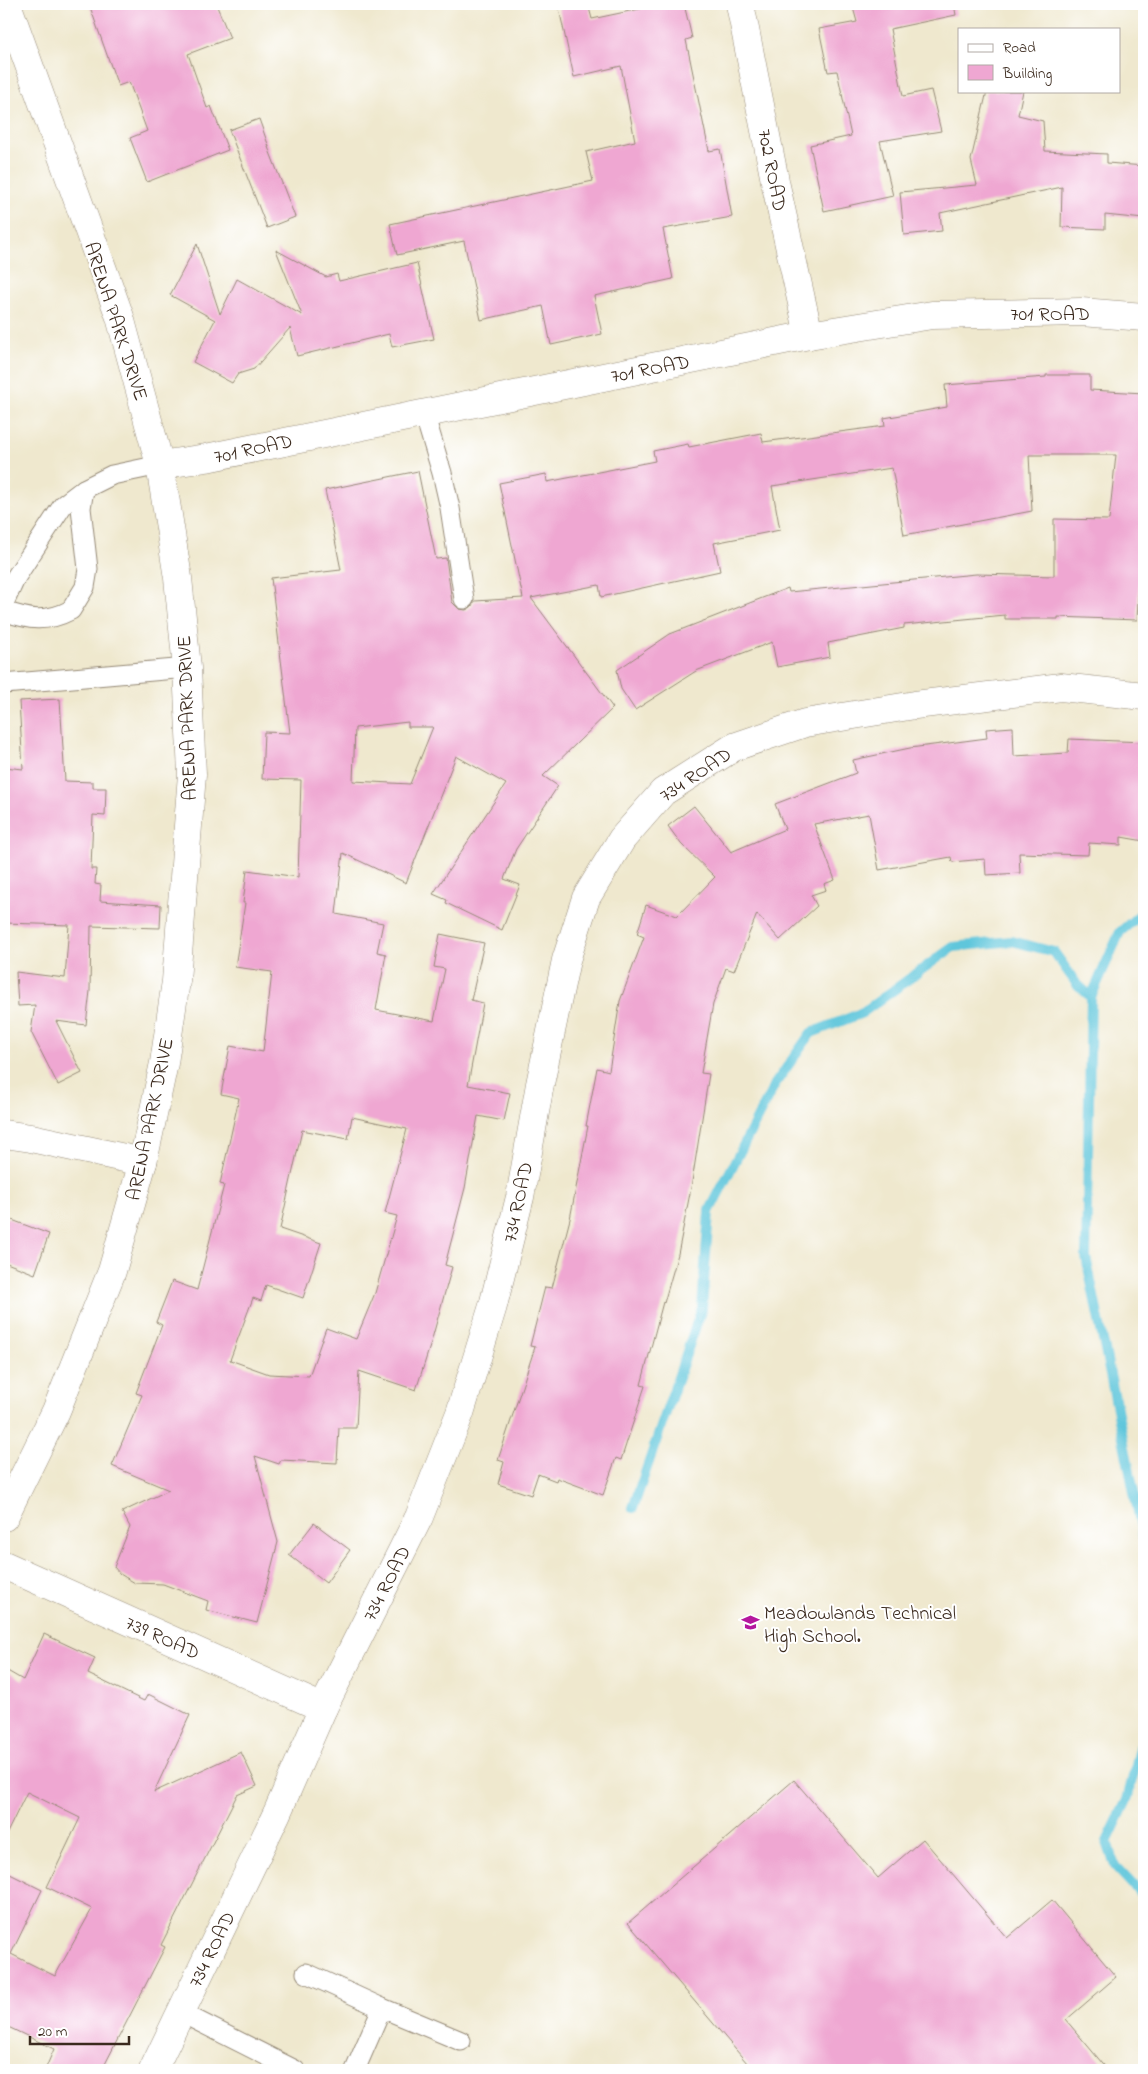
<svg xmlns="http://www.w3.org/2000/svg" width="1148" height="2074" viewBox="0 0 1148 2074" font-family="'Indie Flower',sans-serif">
	<rect width="100%" height="100%" fill="#fff"/>
	<filter id="ink" filterUnits="userSpaceOnUse"><feTurbulence type="fractalNoise" baseFrequency=".02" numOctaves="2"/><feDisplacementMap in="SourceGraphic" scale="10" xChannelSelector="R" yChannelSelector="G"/><feConvolveMatrix kernelMatrix="1 2 1 2 8 2 1 2 1" color-interpolation-filters="sRGB"/></filter>
	<filter id="wash" filterUnits="userSpaceOnUse"><feTurbulence type="fractalNoise" baseFrequency=".0096" numOctaves="4" result="noise"/><feDisplacementMap in="SourceGraphic" scale="20" xChannelSelector="R" yChannelSelector="G"/><feGaussianBlur stdDeviation="1.12" result="paint"/><feColorMatrix in="noise" values="0 0 0 0 0 0 0 0 0 0 0 0 0 0 0 0 0 1.4 0 .05"/><feComposite in="paint" operator="in"/></filter>
	<g filter="url(#wash)">
		<rect width="100%" height="100%" fill="#efe8ce"/>
		<g fill="none" stroke-linecap="round" stroke-linejoin="round">
			<g stroke="#5ec6db" stroke-width="10">
				<path d="M 1144,911 L 1120,932 L 1091,997 L 1086,1257 L 1144,1541"/>
				<path d="M 633,1508 L 702,1308 L 709,1212 L 775,1084 L 811,1033 L 862,1013 L 953,947 L 1012,941 L 1054,952 L 1076,983 L 1091,997"/>
				<path d="M 1144,1733 L 1127,1800 L 1107,1842 L 1115,1866 L 1144,1897"/>
			</g>
		</g>
		<g id="blocks">
			<g fill="#efa7d2" fill-rule="evenodd">
				<path d="M 89,4 L 216,4 L 230,38 L 188,54 L 207,108 L 211,106 L 228,150 L 147,182 L 130,138 L 147,131 L 129,82 L 118,86 Z"/>
				<path d="M 558,4 L 588,4 L 592,19 L 663,4 L 684,4 L 692,38 L 686,40 L 709,151 L 720,149 L 732,217 L 663,229 L 673,279 L 594,296 L 602,334 L 551,345 L 543,306 L 481,320 L 464,241 L 397,255 L 390,224 L 593,181 L 586,152 L 635,141 L 621,66 L 574,77 Z"/>
				<path d="M 852,4 L 954,4 L 956,15 L 890,29 L 903,96 L 931,90 L 941,131 L 880,141 L 893,196 L 824,211 L 810,145 L 851,136 L 837,71 L 828,72 L 819,29 L 857,22 Z"/>
				<path d="M 987,91 L 1023,91 L 1018,115 L 1043,121 L 1045,151 L 1107,154 L 1107,163 L 1144,166 L 1144,219 L 1105,215 L 1105,229 L 1061,227 L 1062,187 L 940,213 L 942,231 L 904,235 L 900,192 L 977,185 L 971,160 Z"/>
				<path d="M 259,119 L 269,147 L 268,147 L 295,217 L 267,228 L 229,130 Z"/>
				<path d="M 197,244 L 220,314 L 237,279 L 302,315 L 276,250 L 326,277 L 337,274 L 339,281 L 417,263 L 434,339 L 392,347 L 389,334 L 297,356 L 290,328 L 254,369 L 238,374 L 232,383 L 193,362 L 215,320 L 170,295 Z"/>
				<path d="M 1046,375 L 1090,375 L 1090,390 L 1144,393 L 1144,560 L 1140,560 L 1137,620 L 1058,617 L 1058,619 L 1005,619 L 1005,615 L 904,625 L 904,628 L 828,643 L 830,657 L 777,667 L 772,642 L 696,671 L 635,710 L 621,689 L 617,670 L 670,634 L 788,588 L 789,592 L 976,574 L 1054,576 L 1054,519 L 1109,520 L 1116,455 L 1029,455 L 1032,511 L 904,535 L 892,468 L 772,486 L 780,530 L 714,543 L 720,571 L 601,597 L 599,585 L 531,598 L 613,708 L 543,776 L 558,786 L 516,849 L 504,879 L 520,885 L 502,930 L 446,903 L 447,900 L 433,894 L 506,784 L 456,756 L 406,883 L 343,853 L 336,914 L 383,923 L 377,952 L 386,954 L 376,1010 L 434,1021 L 445,969 L 434,967 L 440,934 L 484,943 L 471,1000 L 483,1003 L 468,1085 L 510,1093 L 504,1121 L 478,1116 L 465,1188 L 445,1265 L 452,1267 L 430,1346 L 416,1390 L 359,1371 L 356,1428 L 339,1428 L 337,1463 L 281,1460 L 279,1464 L 255,1456 L 278,1542 L 257,1623 L 206,1610 L 208,1601 L 163,1584 L 135,1583 L 120,1574 L 114,1567 L 130,1527 L 122,1512 L 169,1490 L 112,1466 L 142,1395 L 136,1393 L 162,1325 L 156,1322 L 172,1281 L 197,1290 L 224,1185 L 220,1184 L 239,1098 L 221,1094 L 230,1046 L 263,1052 L 272,972 L 235,967 L 245,903 L 243,903 L 247,870 L 298,877 L 301,780 L 262,779 L 264,732 L 290,733 L 271,578 L 341,570 L 325,490 L 418,471 L 436,559 L 446,558 L 452,602 L 459,609 L 466,610 L 471,607 L 475,601 L 523,598 L 499,483 L 546,474 L 547,482 L 655,461 L 653,451 L 688,444 L 689,447 L 761,433 L 763,442 L 885,426 L 884,418 L 947,407 L 945,385 L 1046,377 ZM 408,722 L 408,727 L 433,727 L 410,784 L 353,781 L 355,728 ZM 352,1117 L 407,1129 L 385,1213 L 397,1216 L 375,1293 L 356,1339 L 326,1328 L 309,1376 L 269,1374 L 230,1360 L 253,1298 L 261,1301 L 266,1285 L 303,1298 L 321,1243 L 280,1229 L 302,1130 L 348,1139 Z"/>
				<path d="M 60,699 L 65,781 L 93,782 L 93,788 L 106,788 L 105,816 L 93,815 L 91,869 L 96,869 L 95,884 L 101,885 L 100,901 L 161,905 L 160,928 L 91,926 L 90,991 L 86,1025 L 56,1021 L 82,1073 L 58,1085 L 31,1032 L 35,1005 L 18,1006 L 16,972 L 65,978 L 69,925 L 4,923 L 4,767 L 23,769 L 19,701 Z"/>
				<path d="M 1013,727 L 1014,756 L 1068,753 L 1069,739 L 1144,742 L 1144,841 L 1121,837 L 1121,845 L 1089,843 L 1088,855 L 1019,853 L 1020,873 L 986,875 L 985,859 L 952,862 L 951,857 L 879,870 L 869,814 L 814,824 L 835,880 L 824,884 L 826,890 L 811,895 L 817,906 L 780,940 L 757,914 L 734,971 L 726,968 L 713,1004 L 701,1073 L 709,1074 L 691,1188 L 678,1254 L 664,1303 L 663,1302 L 641,1385 L 645,1386 L 621,1460 L 616,1458 L 603,1495 L 557,1478 L 556,1481 L 538,1474 L 531,1495 L 498,1484 L 504,1462 L 498,1460 L 535,1347 L 530,1346 L 545,1287 L 552,1288 L 570,1219 L 588,1126 L 586,1126 L 597,1068 L 609,1071 L 620,1001 L 644,937 L 637,934 L 646,905 L 677,916 L 715,877 L 681,844 L 668,826 L 694,806 L 731,852 L 785,829 L 775,804 L 856,773 L 853,760 L 910,748 L 987,738 L 986,729 Z"/>
				<path d="M 4,1217 L 49,1234 L 35,1274 L 4,1262 Z"/>
				<path d="M 314,1523 L 350,1550 L 326,1583 L 289,1555 Z"/>
				<path d="M 44,1634 L 95,1658 L 88,1674 L 144,1701 L 148,1694 L 190,1715 L 154,1792 L 241,1752 L 257,1786 L 237,1795 L 161,1945 L 165,1947 L 102,2070 L 45,2070 L 54,2049 L 4,2025 L 4,1871 L 42,1890 L 11,1954 L 55,1976 L 92,1909 L 47,1887 L 80,1818 L 27,1792 L 4,1839 L 4,1669 L 23,1680 Z"/>
				<path d="M 794,1780 L 878,1878 L 923,1839 L 1007,1938 L 1052,1900 L 1116,1977 L 1066,2020 L 1108,2070 L 753,2070 L 628,1923 Z"/>
			</g>
		</g>
	</g>
	<g filter="url(#ink)">
		<use href="#blocks" fill-opacity="0" stroke="#958976" stroke-width="1"/>
		<g fill="none" stroke-linecap="round" stroke-linejoin="round">
			<defs>
				<g id="service">
					<path d="M 424,413 L 442,473 L 450,508 L 464,599"/>
					<path d="M 4,603 L 16,577 L 63,505 L 84,489 L 112,475 L 160,465"/>
					<path d="M 4,611 C 29,620 46,623 71,610 L 85,587 L 88,569 L 81,508 L 84,489"/>
					<path d="M 4,684 L 187,668"/>
					<path d="M 306,1973 L 382,2008 L 355,2070"/>
					<path d="M 382,2008 L 461,2041"/>
					<path d="M 180,2012 L 295,2070"/>
				</g>
				<g id="minor">
					<path d="M 740,4 L 776,186 L 809,335"/>
					<path d="M 160,465 L 206,458 L 809,335 L 932,315 L 1081,312 L 1144,317"/>
					<path d="M 4,1134 L 31,1138 L 143,1162"/>
					<path d="M 4,1565 L 323,1708"/>
					<path d="M 153,2070 L 277,1813 L 323,1708 L 419,1517 L 460,1413 L 493,1306 L 520,1197 L 540,1084 L 566,960 L 586,898 L 622,839 L 663,792 L 734,747 L 805,723 L 915,705 L 1061,687 L 1144,696"/>
				</g>
				<path id="tertiary" d="M 4,1517 L 56,1411 L 112,1271 L 143,1162 L 164,1063 L 176,981 L 192,774 L 187,668 L 178,578 L 160,465 L 120,317 L 7,4"/>
			</defs>
			<use href="#service" stroke="#958976" stroke-width="21"/>
			<use href="#minor" stroke="#958976" stroke-width="29"/>
			<use href="#tertiary" stroke="#958976" stroke-width="29"/>
			<use href="#service" stroke="#fff" stroke-width="19"/>
			<use href="#minor" stroke="#fff" stroke-width="28"/>
			<use href="#tertiary" stroke="#fff" stroke-width="28"/>
		</g>
	</g>
	<defs>
		<symbol id="school-bare" viewBox="-9 -9 18 18"><path d="M0-5L7-2L0 1L-7-2ZM-4 1L0 2.5L4 1V4Q0 6-4 4Z" fill="#b5179e" stroke="#fff" stroke-width="2.5" paint-order="stroke"/></symbol>
	</defs>
	<g fill-rule="evenodd">
		<use href="#school-bare" x="738" y="1610" width="25" height="25"/>
	</g>
	<g text-anchor="middle" stroke-width="4" stroke-linejoin="round" paint-order="stroke">
		<g font-size="20" fill="#3b2a1e" stroke="#fff">
			<text transform="translate(773 170) rotate(79)" y="7">702 ROAD</text>
			<text x="1050" y="320">701 ROAD</text>
			<text transform="translate(117 321) rotate(72)" y="7">ARENA PARK DRIVE</text>
			<text transform="translate(650 368) rotate(-11)" y="7">701 ROAD</text>
			<text transform="translate(253 448) rotate(-12)" y="7">701 ROAD</text>
			<text transform="translate(186 718) rotate(-92)" y="7">ARENA PARK DRIVE</text>
			<text transform="translate(695 774) rotate(-34)" y="7">734 ROAD</text>
			<text transform="translate(149 1119) rotate(-78)" y="7">ARENA PARK DRIVE</text>
			<text transform="translate(517 1202) rotate(-78)" y="7">734 ROAD</text>
			<text transform="translate(386 1583) rotate(-63)" y="7">734 ROAD</text>
			<text transform="translate(163 1637) rotate(24)" y="7">739 ROAD</text>
			<text transform="translate(211 1949) rotate(-64)" y="7">734 ROAD</text>
		</g>
		<g font-size="20" fill="#3b2a1e" stroke="#fff" text-anchor="start">
			<text x="764" y="1619">Meadowlands Technical<tspan x="764" dy="23">High School.</tspan></text>
		</g>
	</g>
	<rect width="1148" height="2074" fill="none" stroke="#fff" stroke-width="20"/>
	<rect x="958" y="28" width="162" height="65" fill="#ffffff" stroke="#b1aaa5"/>
	<rect x="968" y="44" width="25" height="8" fill="#ffffff" stroke="#b1aaa5"/>
	<text x="1003" y="52" font-size="15" fill="#3b2a1e">Road</text>
	<rect x="968" y="65" width="25" height="15" fill="#efa7d2" stroke="#b1aaa5"/>
	<text x="1003" y="78" font-size="15" fill="#3b2a1e">Building</text>
	<path d="M30 2036v8h99v-8" fill="none" stroke="#3b2a1e" stroke-width="2.5"/>
	<text x="38" y="2036" font-size="15" fill="#3b2a1e" stroke="#ffffff" stroke-width="4" paint-order="stroke">20 m</text>
</svg>
